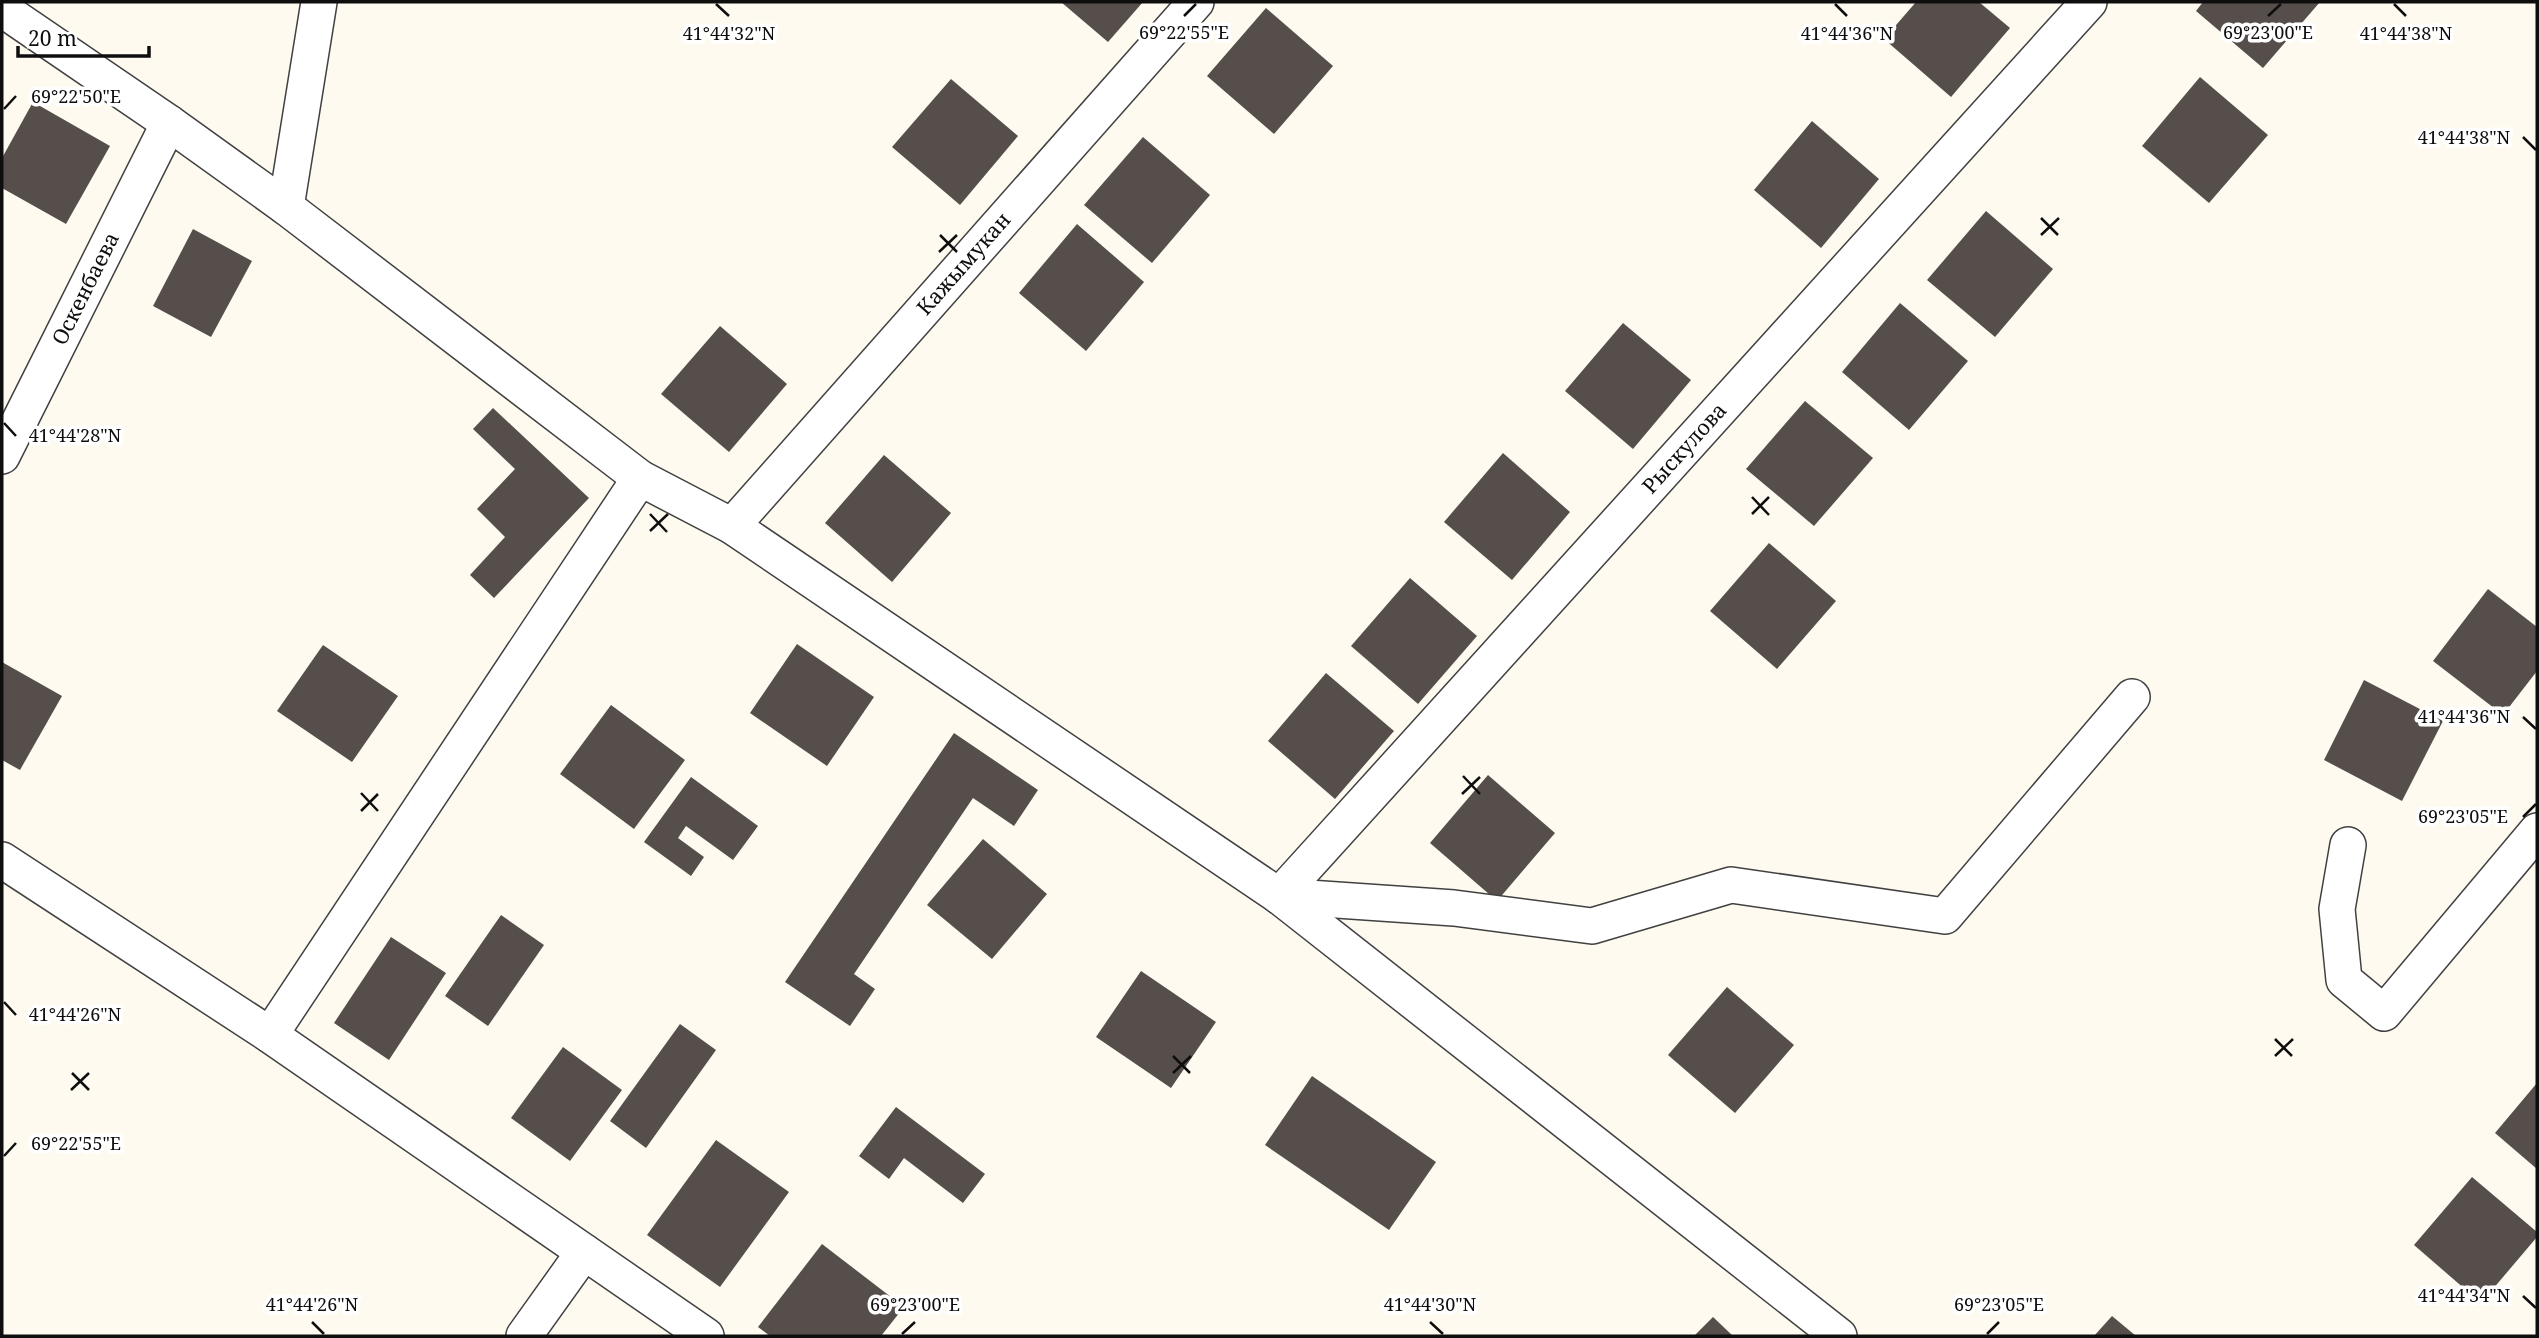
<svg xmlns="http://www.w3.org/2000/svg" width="2539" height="1338" viewBox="0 0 2539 1338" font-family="'Noto Serif',serif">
	<rect width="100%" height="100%" fill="#fefaf0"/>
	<g fill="#564e4b">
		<path d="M 1061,2 L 1143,2 L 1108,42 Z"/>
		<path d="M 1916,2 L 1979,2 L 2010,28 L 1951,97 L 1884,39 Z"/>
		<path d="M 2203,2 L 2320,2 L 2263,68 L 2196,11 Z"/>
		<path d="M 1266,8 L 1333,66 L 1274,134 L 1207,76 Z"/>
		<path d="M 2200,77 L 2268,135 L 2209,203 L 2142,146 Z"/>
		<path d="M 951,79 L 1018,136 L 960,205 L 892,147 Z"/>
		<path d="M 33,102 L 110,146 L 66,224 L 2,188 L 2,158 Z"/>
		<path d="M 1812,121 L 1879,179 L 1821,248 L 1754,190 Z"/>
		<path d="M 1143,137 L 1210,195 L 1152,263 L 1084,205 Z"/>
		<path d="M 1986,211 L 2053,269 L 1995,337 L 1927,280 Z"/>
		<path d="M 1077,224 L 1144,282 L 1086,351 L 1019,293 Z"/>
		<path d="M 193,229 L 252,261 L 211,337 L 153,306 Z"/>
		<path d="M 1900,303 L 1968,361 L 1909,430 L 1842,372 Z"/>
		<path d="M 1623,323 L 1691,380 L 1633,449 L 1565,391 Z"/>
		<path d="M 720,326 L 787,384 L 729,452 L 661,394 Z"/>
		<path d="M 1805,401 L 1873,458 L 1814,526 L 1746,469 Z"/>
		<path d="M 493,408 L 589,498 L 494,598 L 470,575 L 505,537 L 477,509 L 515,469 L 473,429 Z"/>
		<path d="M 1503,453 L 1570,512 L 1512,580 L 1444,522 Z"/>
		<path d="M 884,455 L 951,513 L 892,582 L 825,523 Z"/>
		<path d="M 1769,543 L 1836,601 L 1777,669 L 1710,611 Z"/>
		<path d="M 1410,578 L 1477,636 L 1418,704 L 1351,646 Z"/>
		<path d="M 2488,589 L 2537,627 L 2537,671 L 2503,715 L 2433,661 Z"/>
		<path d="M 797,644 L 874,697 L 827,766 L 750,713 Z"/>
		<path d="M 323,645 L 398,696 L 352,762 L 277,711 Z"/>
		<path d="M 2,662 L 62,696 L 20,770 L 2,760 Z"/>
		<path d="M 1326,673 L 1394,731 L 1335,799 L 1268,741 Z"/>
		<path d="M 2364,680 L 2443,721 L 2402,801 L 2324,760 Z"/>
		<path d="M 611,705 L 685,760 L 634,829 L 560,774 Z"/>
		<path d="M 954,733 L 1038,790 L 1014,826 L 973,798 L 854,974 L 875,989 L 850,1026 L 785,982 Z"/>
		<path d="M 1488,775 L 1555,833 L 1497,901 L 1430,843 Z"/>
		<path d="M 691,777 L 758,826 L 733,860 L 686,826 L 678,838 L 704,857 L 691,876 L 644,842 Z"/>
		<path d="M 983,839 L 1047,894 L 992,959 L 927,905 Z"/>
		<path d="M 501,915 L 544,945 L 488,1026 L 445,996 Z"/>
		<path d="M 391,937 L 446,973 L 389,1060 L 334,1023 Z"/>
		<path d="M 1141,971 L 1216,1022 L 1171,1088 L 1096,1037 Z"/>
		<path d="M 1727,987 L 1794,1045 L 1735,1113 L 1668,1055 Z"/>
		<path d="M 680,1024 L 716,1050 L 646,1148 L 610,1121 Z"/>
		<path d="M 563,1047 L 622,1090 L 570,1161 L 511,1118 Z"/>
		<path d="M 1312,1076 L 1436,1162 L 1389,1230 L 1265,1145 Z"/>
		<path d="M 2537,1083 L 2537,1169 L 2495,1133 Z"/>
		<path d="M 896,1107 L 985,1174 L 963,1203 L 904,1158 L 889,1179 L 859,1156 Z"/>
		<path d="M 716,1140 L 789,1192 L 720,1287 L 647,1235 Z"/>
		<path d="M 2472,1177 L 2537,1232 L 2537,1237 L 2481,1303 L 2414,1245 Z"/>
		<path d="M 822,1244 L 904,1307 L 881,1336 L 770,1336 L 758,1327 Z"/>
		<path d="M 2112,1316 L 2136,1336 L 2094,1336 Z"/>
		<path d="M 1713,1317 L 1733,1336 L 1694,1336 Z"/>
	</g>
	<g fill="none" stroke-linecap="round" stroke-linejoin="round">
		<defs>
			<g id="street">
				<path d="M 2,9 L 169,123 L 286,207 L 640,478 L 732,526 L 1279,896 L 1839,1336"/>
				<path d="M 286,207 L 319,2"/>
				<path id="s1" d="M 2,456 L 169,123"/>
				<path id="s2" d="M 732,526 L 1196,2"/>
				<path d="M 2348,845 L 2337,909 L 2344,980 L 2384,1013 L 2537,831"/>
				<path d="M 2,860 L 270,1035 L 706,1336"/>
				<path id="s3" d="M 1279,896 L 2089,2"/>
				<path d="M 1279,896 L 1454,908 L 1592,926 L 1731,885 L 1945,916 L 2132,697"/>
				<path d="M 270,1035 L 640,478"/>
				<path d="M 524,1336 L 584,1252"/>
			</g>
		</defs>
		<use href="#street" stroke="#414141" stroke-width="38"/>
		<use href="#street" stroke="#fff" stroke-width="35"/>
	</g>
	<path fill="none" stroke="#0e0e0e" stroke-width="2.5" d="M 716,4 L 729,16M 1835,4 L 1847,16M 2394,4 L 2406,16M 1184,16 L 1196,4M 2268,16 L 2281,4M 4,109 L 16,96M 2523,137 L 2536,150M 2041,218 L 2058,235M 940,235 L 957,252M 2041,235 L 2059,218M 939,252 L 957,235M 4,423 L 16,436M 1752,497 L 1769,515M 650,514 L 667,532M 1752,514 L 1769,497M 650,531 L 668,514M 2523,717 L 2536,729M 1463,776 L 1480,794M 361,793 L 378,811M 1462,794 L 1480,777M 361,811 L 378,794M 2523,817 L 2536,804M 4,1002 L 16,1015M 2275,1039 L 2292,1056M 1173,1056 L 1190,1073M 2275,1056 L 2293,1039M 72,1073 L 89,1090M 1173,1073 L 1191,1056M 71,1090 L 89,1073M 4,1156 L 16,1143M 2523,1296 L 2536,1308M 312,1322 L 324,1334M 1430,1322 L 1443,1334M 902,1334 L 915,1322M 1987,1334 L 1999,1322"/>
	<g text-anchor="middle" stroke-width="7" stroke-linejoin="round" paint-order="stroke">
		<g font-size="21" fill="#0e0e0e" stroke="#fff">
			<text dy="7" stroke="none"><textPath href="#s2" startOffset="350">Кажымукан</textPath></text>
			<text dy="7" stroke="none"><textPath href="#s1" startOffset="187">Оскенбаева</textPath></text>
			<text dy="7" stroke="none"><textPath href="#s3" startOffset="604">Рыскулова</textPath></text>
		</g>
	</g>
	<g font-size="18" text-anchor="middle" fill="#0e0e0e" stroke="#fff" stroke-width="7" stroke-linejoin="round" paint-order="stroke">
		<text x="1184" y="39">69°22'55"E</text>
		<text x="2268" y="39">69°23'00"E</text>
		<text x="2406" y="40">41°44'38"N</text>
		<text x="729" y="40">41°44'32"N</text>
		<text x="1847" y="40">41°44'36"N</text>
		<text x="76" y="103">69°22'50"E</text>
		<text x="2464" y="144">41°44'38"N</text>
		<text x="75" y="442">41°44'28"N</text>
		<text x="2464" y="723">41°44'36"N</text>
		<text x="2463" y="823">69°23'05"E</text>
		<text x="75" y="1021">41°44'26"N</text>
		<text x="76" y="1150">69°22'55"E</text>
		<text x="2464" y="1302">41°44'34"N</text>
		<text x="312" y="1311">41°44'26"N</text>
		<text x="1430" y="1311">41°44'30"N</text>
		<text x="915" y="1311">69°23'00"E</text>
		<text x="1999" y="1311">69°23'05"E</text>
	</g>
	<rect width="2539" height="1338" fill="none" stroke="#0e0e0e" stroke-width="7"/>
	<path d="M18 46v10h131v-10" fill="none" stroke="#0e0e0e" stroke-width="3.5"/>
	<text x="28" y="46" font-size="21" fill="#0e0e0e" stroke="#ffffff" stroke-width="5" paint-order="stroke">20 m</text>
</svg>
